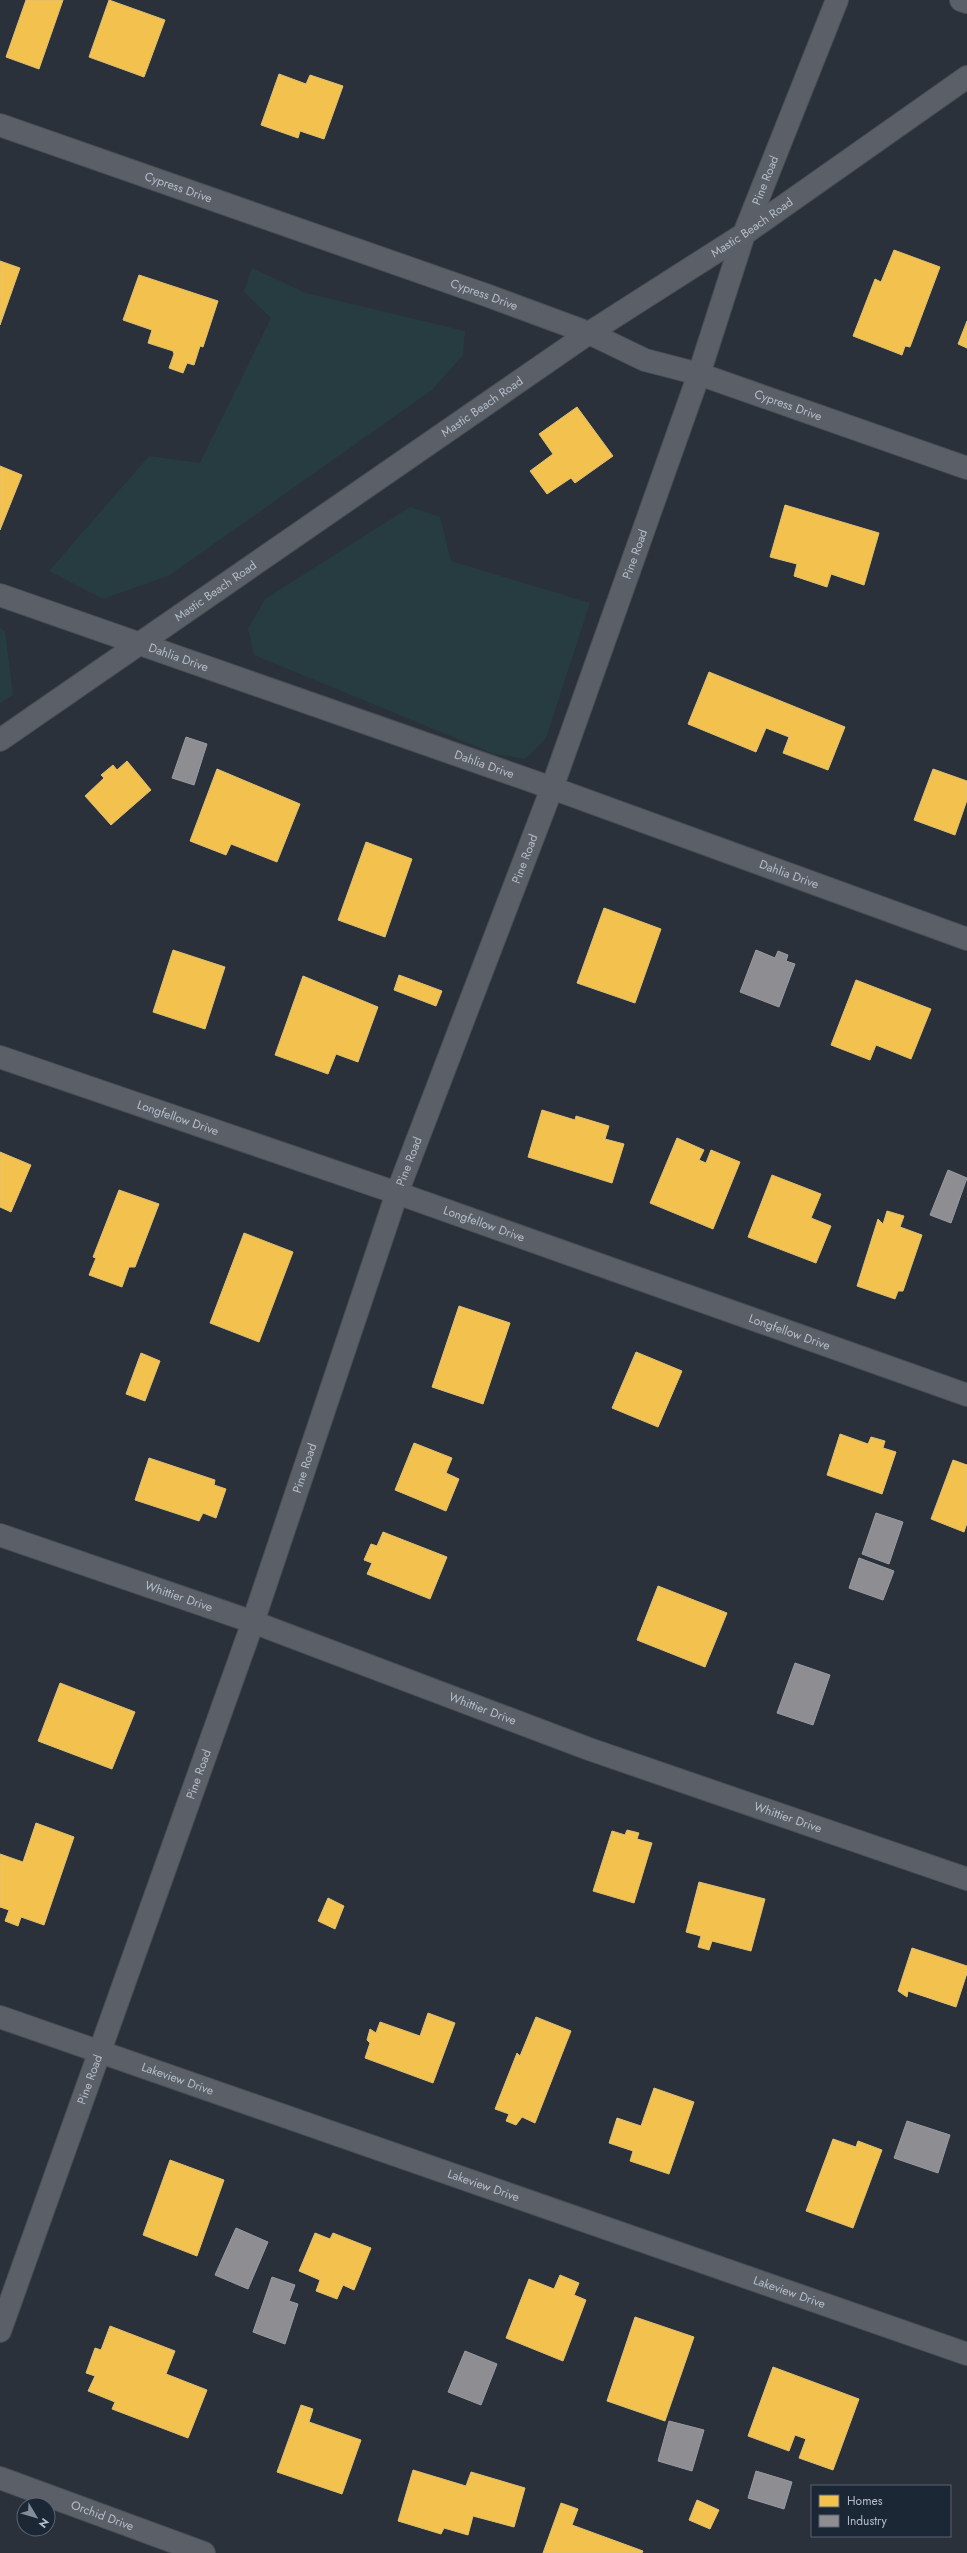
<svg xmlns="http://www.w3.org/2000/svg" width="967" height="2553" viewBox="0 0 967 2553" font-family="Jost,sans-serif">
	<rect width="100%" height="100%" fill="#2a313a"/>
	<g fill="#263c41">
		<path d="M 252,268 L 306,293 L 465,331 L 463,355 L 432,390 L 170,575 L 103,599 L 49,571 L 149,456 L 200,463 L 271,318 L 244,292 Z"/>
		<path d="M 410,507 L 440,517 L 451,561 L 590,603 L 546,738 L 525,759 L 494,754 L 254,655 L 248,629 L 265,599 Z"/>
		<path d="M 0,628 L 5,631 L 13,695 L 0,703 Z"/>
	</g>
	<g fill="#f2c14e" stroke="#dfc074">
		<path d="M 26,0 L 63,0 L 39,69 L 6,57 Z"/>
		<path d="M 109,0 L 165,20 L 144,77 L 89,57 Z"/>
		<path d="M 279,74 L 306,84 L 310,75 L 343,86 L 324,139 L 300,131 L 298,138 L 261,125 Z"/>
		<path d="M 894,250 L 940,267 L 910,347 L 905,346 L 902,355 L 853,336 L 875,279 L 881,282 Z"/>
		<path d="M 0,261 L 20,268 L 0,325 Z"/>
		<path d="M 139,275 L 218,301 L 203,347 L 200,346 L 194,365 L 187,363 L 183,373 L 169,368 L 174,354 L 173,351 L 148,343 L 152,330 L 123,320 Z"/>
		<path d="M 967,321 L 967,348 L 958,344 Z"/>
		<path d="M 577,407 L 613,456 L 575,483 L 571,478 L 547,494 L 530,471 L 553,454 L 539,434 Z"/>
		<path d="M 0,466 L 22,475 L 0,530 Z"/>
		<path d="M 785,505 L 879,533 L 864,585 L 831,574 L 827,587 L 794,576 L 797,564 L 770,557 Z"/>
		<path d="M 709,672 L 845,727 L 828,770 L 783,753 L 789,737 L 766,728 L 756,752 L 688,724 Z"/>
		<path d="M 127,761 L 151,790 L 111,825 L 85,796 L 104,778 L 101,775 L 113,765 L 117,770 Z"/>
		<path d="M 217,769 L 300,804 L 277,862 L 231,844 L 226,855 L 190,841 Z"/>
		<path d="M 933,769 L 967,781 L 967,800 L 955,835 L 914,820 Z"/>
		<path d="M 366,842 L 412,859 L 385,937 L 338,920 Z"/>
		<path d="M 604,908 L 661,929 L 635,1003 L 577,983 Z"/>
		<path d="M 173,950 L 225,967 L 205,1029 L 153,1012 Z"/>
		<path d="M 399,975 L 442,991 L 436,1006 L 394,990 Z"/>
		<path d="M 303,976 L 378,1007 L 358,1062 L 336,1054 L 328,1074 L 275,1055 Z"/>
		<path d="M 856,980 L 931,1009 L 911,1059 L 876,1045 L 870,1060 L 831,1045 Z"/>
		<path d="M 542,1110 L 575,1120 L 576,1116 L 609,1126 L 605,1139 L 624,1144 L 612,1183 L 528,1157 Z"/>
		<path d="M 677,1138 L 704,1150 L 699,1160 L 706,1163 L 711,1150 L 740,1162 L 713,1229 L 650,1203 Z"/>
		<path d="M 0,1152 L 31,1165 L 11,1212 L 0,1207 Z"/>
		<path d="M 772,1175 L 821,1194 L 811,1218 L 831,1226 L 816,1263 L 748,1237 Z"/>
		<path d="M 119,1190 L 159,1204 L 135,1267 L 129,1267 L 122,1287 L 89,1275 L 96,1258 L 93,1257 Z"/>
		<path d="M 887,1211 L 904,1216 L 900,1227 L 922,1235 L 903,1291 L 898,1291 L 895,1299 L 857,1286 L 878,1219 L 883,1224 Z"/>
		<path d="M 244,1233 L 293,1252 L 259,1342 L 210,1323 Z"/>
		<path d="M 459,1306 L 510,1323 L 483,1404 L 432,1387 Z"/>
		<path d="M 636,1352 L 682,1371 L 658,1427 L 612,1408 Z"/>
		<path d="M 141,1353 L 160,1361 L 145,1401 L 126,1394 Z"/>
		<path d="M 840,1434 L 868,1444 L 871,1437 L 885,1441 L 883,1448 L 896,1452 L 882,1494 L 827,1475 Z"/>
		<path d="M 414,1443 L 452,1458 L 446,1473 L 459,1479 L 446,1511 L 395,1490 Z"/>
		<path d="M 149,1458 L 215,1480 L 214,1485 L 226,1489 L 216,1518 L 203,1513 L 199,1521 L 135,1500 Z"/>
		<path d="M 953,1460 L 967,1465 L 967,1523 L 964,1532 L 931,1519 Z"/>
		<path d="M 383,1532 L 447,1557 L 430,1599 L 367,1574 L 372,1563 L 364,1560 L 371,1544 L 377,1546 Z"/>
		<path d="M 658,1586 L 727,1613 L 705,1667 L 637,1640 Z"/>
		<path d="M 60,1683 L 135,1712 L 112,1769 L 38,1741 Z"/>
		<path d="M 36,1823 L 74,1837 L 44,1925 L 21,1917 L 18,1926 L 5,1921 L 9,1910 L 0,1907 L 0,1854 L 23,1862 Z"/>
		<path d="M 627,1830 L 639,1833 L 637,1839 L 652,1843 L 634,1903 L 593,1891 L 612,1831 L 625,1835 Z"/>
		<path d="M 699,1882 L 765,1899 L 751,1951 L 712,1941 L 709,1950 L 698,1947 L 701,1936 L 686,1932 Z"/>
		<path d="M 328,1898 L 344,1906 L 335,1929 L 318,1921 Z"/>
		<path d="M 912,1948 L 967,1966 L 967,1973 L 956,2007 L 908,1991 L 907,1997 L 898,1991 Z"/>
		<path d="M 428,2013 L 455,2023 L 433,2083 L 365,2058 L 370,2043 L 367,2040 L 370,2029 L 376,2033 L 380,2022 L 420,2036 Z"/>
		<path d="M 536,2017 L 571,2031 L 535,2123 L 522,2117 L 516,2125 L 506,2121 L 509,2114 L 495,2109 L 517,2053 L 520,2056 Z"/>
		<path d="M 654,2088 L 694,2102 L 669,2174 L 630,2161 L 633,2151 L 609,2143 L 617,2118 L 641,2126 Z"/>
		<path d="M 833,2139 L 856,2147 L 858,2141 L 882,2150 L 853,2228 L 806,2211 Z"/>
		<path d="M 170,2160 L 224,2180 L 197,2256 L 143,2235 Z"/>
		<path d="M 315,2233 L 330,2239 L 333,2233 L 371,2248 L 354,2290 L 343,2285 L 337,2299 L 316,2291 L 320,2280 L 299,2271 Z"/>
		<path d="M 560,2275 L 579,2283 L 574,2295 L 586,2300 L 563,2361 L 506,2338 L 529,2279 L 554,2289 Z"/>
		<path d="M 635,2317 L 694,2337 L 665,2421 L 607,2401 Z"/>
		<path d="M 110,2326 L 175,2351 L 166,2374 L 207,2390 L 188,2438 L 112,2409 L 115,2402 L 88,2391 L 95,2376 L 86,2373 L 95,2348 L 101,2350 Z"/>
		<path d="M 773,2367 L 859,2399 L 833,2470 L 799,2458 L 806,2439 L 795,2435 L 789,2451 L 748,2436 Z"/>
		<path d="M 301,2405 L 313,2409 L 309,2422 L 361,2440 L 342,2494 L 277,2472 Z"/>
		<path d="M 413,2470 L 466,2486 L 471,2472 L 525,2488 L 514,2527 L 473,2516 L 468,2535 L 444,2528 L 441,2534 L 398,2521 Z"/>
		<path d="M 697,2500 L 719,2510 L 710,2529 L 689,2520 Z"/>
		<path d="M 561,2503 L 578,2509 L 572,2525 L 643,2551 L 642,2553 L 543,2553 Z"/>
	</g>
	<g fill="#8d8d92" stroke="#999ba3">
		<path d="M 186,737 L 207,744 L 194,785 L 172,778 Z"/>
		<path d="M 756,950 L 775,958 L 778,951 L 788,955 L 786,961 L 795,964 L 779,1007 L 740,992 Z"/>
		<path d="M 948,1170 L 967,1178 L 951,1223 L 930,1215 Z"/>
		<path d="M 876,1513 L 903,1522 L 889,1564 L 862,1554 Z"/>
		<path d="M 859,1558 L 894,1571 L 883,1600 L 849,1588 Z"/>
		<path d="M 795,1663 L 830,1675 L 813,1725 L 777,1713 Z"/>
		<path d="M 907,2121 L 950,2135 L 938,2173 L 894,2158 Z"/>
		<path d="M 236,2228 L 268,2242 L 248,2289 L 215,2275 Z"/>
		<path d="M 272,2277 L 295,2285 L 289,2301 L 298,2304 L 285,2344 L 253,2332 Z"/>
		<path d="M 465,2351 L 497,2364 L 481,2405 L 448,2392 Z"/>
		<path d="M 669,2421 L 704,2430 L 692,2471 L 658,2461 Z"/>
		<path d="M 756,2471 L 792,2482 L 784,2509 L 748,2498 Z"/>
	</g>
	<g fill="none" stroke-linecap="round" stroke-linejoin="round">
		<defs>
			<g id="minor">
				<path d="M 961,0 L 967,2"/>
				<path id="s1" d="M 0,125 L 486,295 L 589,333 L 645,360 L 699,374 L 967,468"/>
				<path id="s2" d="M 0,595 L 552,788 L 967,939"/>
				<path id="s3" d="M 0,1057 L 397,1193 L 967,1395"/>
				<path id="s4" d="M 0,1535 L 253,1622 L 589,1749 L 967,1879"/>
				<path id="s5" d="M 0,2017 L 967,2354"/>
				<path id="s6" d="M 0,2331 L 253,1622 L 397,1193 L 552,788 L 699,374 L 744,234 L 837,0"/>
				<path id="s7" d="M 0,2478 L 204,2553"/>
			</g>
			<g id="tertiary">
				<path id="s8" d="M 0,740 L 589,333 L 744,234 L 967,77"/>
			</g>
		</defs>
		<use href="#minor" stroke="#484d54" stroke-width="24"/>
		<use href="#tertiary" stroke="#484d54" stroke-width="24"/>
		<use href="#minor" stroke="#5b6068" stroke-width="22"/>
		<use href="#tertiary" stroke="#5b6068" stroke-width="22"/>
	</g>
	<g text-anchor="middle" stroke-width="4" stroke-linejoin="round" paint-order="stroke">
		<g font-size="12" fill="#b4bdcb" stroke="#1c2736">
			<text dy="4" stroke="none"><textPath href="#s6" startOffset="2283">Pine Road</textPath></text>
			<text dy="4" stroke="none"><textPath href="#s1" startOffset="189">Cypress Drive</textPath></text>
			<text dy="4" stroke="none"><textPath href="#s8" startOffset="910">Mastic Beach Road</textPath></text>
			<text dy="4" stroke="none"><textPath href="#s1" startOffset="513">Cypress Drive</textPath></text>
			<text dy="4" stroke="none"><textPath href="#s1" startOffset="837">Cypress Drive</textPath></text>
			<text dy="4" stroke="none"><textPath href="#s8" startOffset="586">Mastic Beach Road</textPath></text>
			<text dy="4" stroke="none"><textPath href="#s6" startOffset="1887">Pine Road</textPath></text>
			<text dy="4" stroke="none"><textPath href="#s8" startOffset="262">Mastic Beach Road</textPath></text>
			<text dy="4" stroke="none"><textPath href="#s2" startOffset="189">Dahlia Drive</textPath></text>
			<text dy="4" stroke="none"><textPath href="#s2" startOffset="513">Dahlia Drive</textPath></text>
			<text dy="4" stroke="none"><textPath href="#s6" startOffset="1563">Pine Road</textPath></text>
			<text dy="4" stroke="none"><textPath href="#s2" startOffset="837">Dahlia Drive</textPath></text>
			<text dy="4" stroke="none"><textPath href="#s3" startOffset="188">Longfellow Drive</textPath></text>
			<text dy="4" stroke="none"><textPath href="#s6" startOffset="1239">Pine Road</textPath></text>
			<text dy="4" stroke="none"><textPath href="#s3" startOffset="512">Longfellow Drive</textPath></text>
			<text dy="4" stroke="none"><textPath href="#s3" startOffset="836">Longfellow Drive</textPath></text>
			<text dy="4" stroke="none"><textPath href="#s6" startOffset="915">Pine Road</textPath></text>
			<text dy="4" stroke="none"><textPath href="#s4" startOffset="189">Whittier Drive</textPath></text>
			<text dy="4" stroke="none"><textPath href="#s4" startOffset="513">Whittier Drive</textPath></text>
			<text dy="4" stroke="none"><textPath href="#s6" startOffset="591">Pine Road</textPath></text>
			<text dy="4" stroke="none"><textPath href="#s4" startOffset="837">Whittier Drive</textPath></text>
			<text dy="4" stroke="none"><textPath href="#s6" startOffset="267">Pine Road</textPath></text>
			<text dy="4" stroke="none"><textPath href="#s5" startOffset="188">Lakeview Drive</textPath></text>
			<text dy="4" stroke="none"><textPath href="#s5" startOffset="512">Lakeview Drive</textPath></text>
			<text dy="4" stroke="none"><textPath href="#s5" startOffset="836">Lakeview Drive</textPath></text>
			<text dy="4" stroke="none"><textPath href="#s7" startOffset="109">Orchid Drive</textPath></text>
		</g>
	</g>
	<rect x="811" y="2485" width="140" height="52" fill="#1c2736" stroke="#596372"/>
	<rect x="819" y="2495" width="20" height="12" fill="#f2c14e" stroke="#596372"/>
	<text x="847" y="2505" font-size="12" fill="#b4bdcb">Homes</text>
	<rect x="819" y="2515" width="20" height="12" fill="#8d8d92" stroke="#596372"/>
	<text x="847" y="2525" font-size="12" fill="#b4bdcb">Industry</text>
	<g transform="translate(36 2517) rotate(128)"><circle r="19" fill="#1c2736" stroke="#596372"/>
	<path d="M0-3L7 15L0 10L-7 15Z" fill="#848c98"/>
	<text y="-6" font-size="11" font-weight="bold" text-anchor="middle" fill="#b4bdcb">N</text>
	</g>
</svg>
